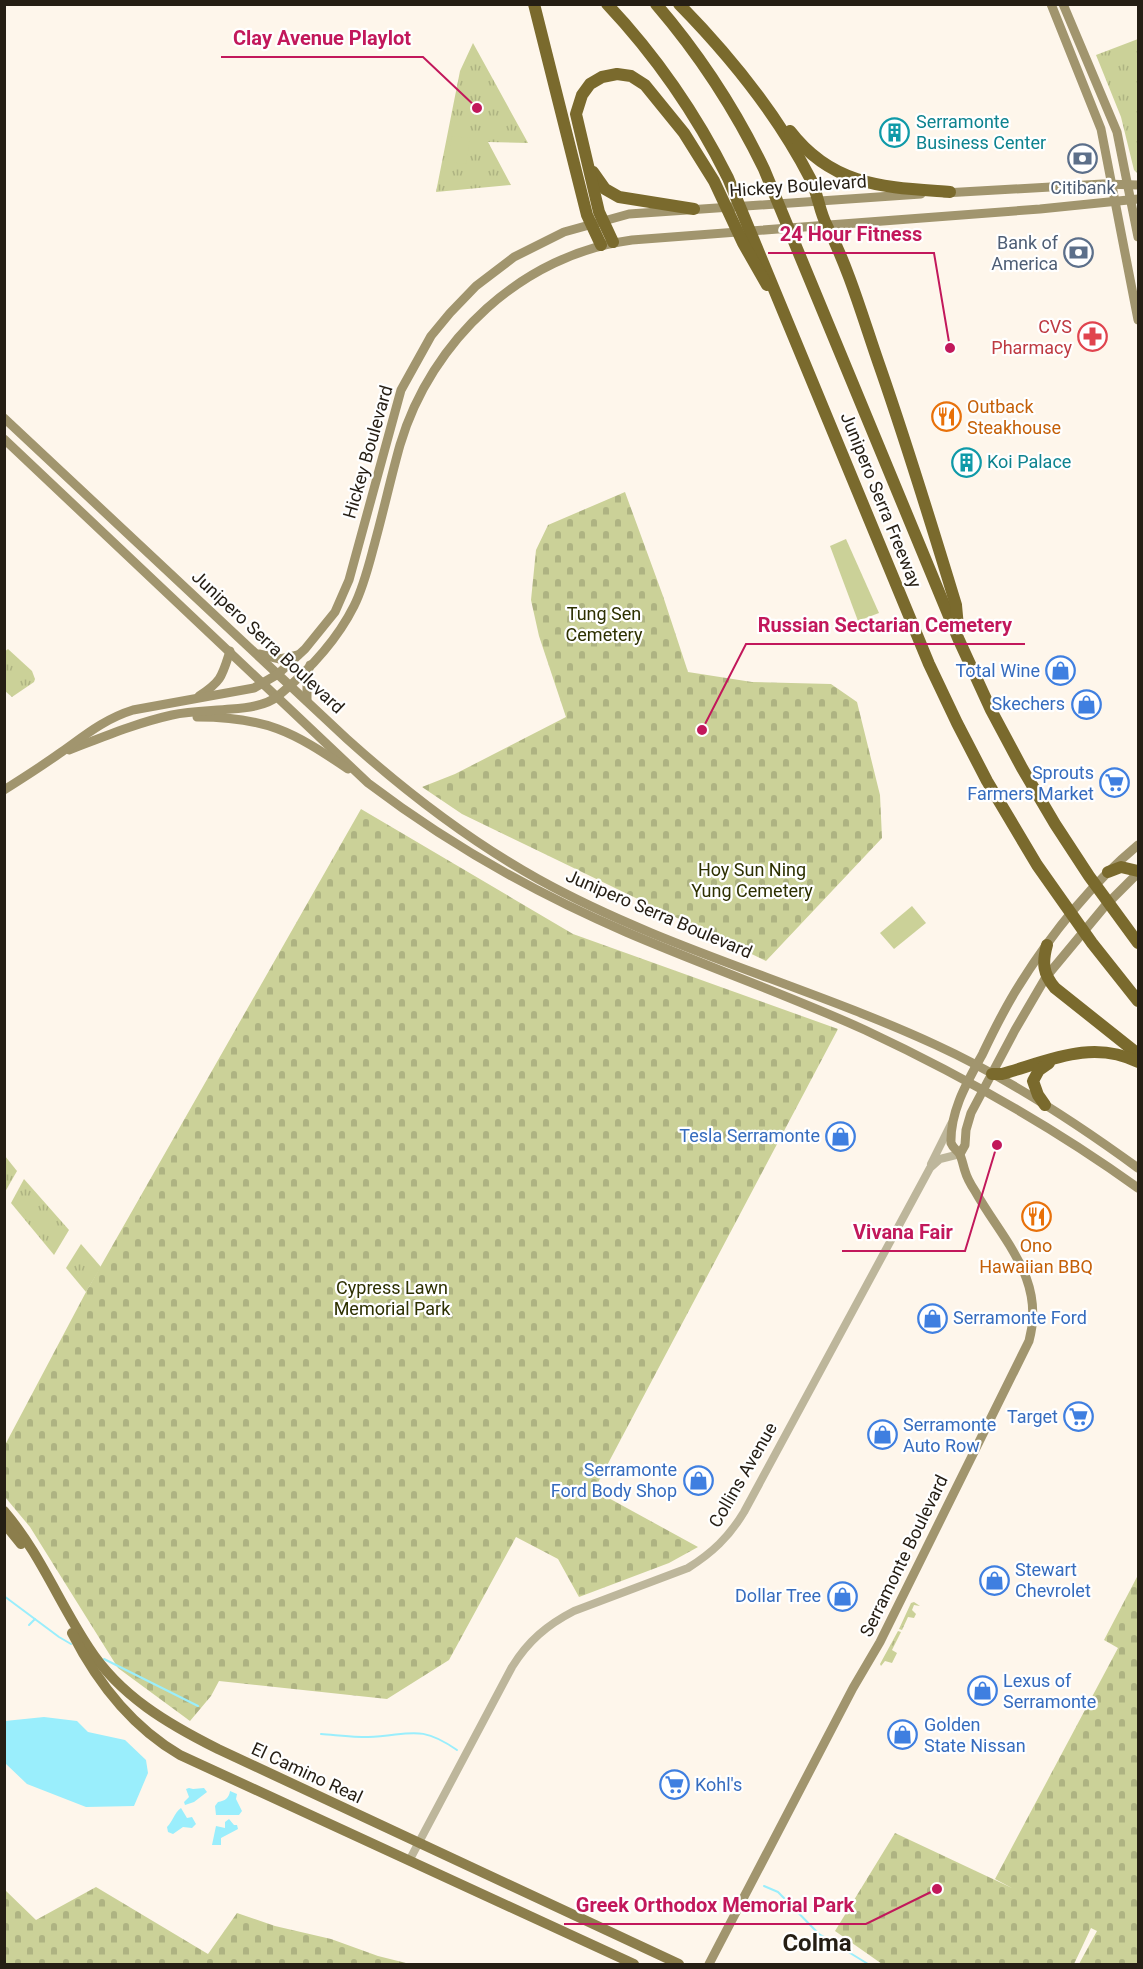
<svg xmlns="http://www.w3.org/2000/svg" width="1143" height="1969" viewBox="0 0 1143 1969" font-family="Roboto,sans-serif">
	<defs>
		<pattern id="grass-tufts" width="24" height="20" patternUnits="userSpaceOnUse" patternTransform="scale(1.5)"><rect width="24" height="20" fill="#cbd198"/><path d="M3 7l-1-3M5 7V3M7 7l1-3M15 17l-1-3M17 17v-4M19 17l1-3" fill="none" stroke="#aeb382"/></pattern>
		<pattern id="cemetery-stones" width="16" height="16" patternUnits="userSpaceOnUse" patternTransform="scale(1.5)"><rect width="16" height="16" fill="#cbd198"/><path d="M2 7V4a2 2 0 0 1 4 0v3zM10 15v-3a2 2 0 0 1 4 0v3z" fill="#aeb382"/></pattern>
	</defs>
	<rect width="100%" height="100%" fill="#fef6eb"/>
	<g fill="url(#grass-tufts)">
		<path d="M 1138,39 L 1138,174 L 1134,170 L 1121,117 L 1096,55 Z"/>
		<path d="M 473,43 L 528,143 L 488,142 L 511,185 L 436,192 L 460,71 Z"/>
		<path d="M 8,649 L 32,671 L 35,679 L 34,682 L 12,697 L 5,691 L 4,652 Z"/>
		<path d="M 5,1156 L 17,1171 L 5,1192 L 4,1191 Z"/>
		<path d="M 24,1179 L 69,1230 L 54,1255 L 11,1203 Z"/>
		<path d="M 81,1244 L 101,1267 L 86,1292 L 66,1268 Z"/>
		<path d="M 914,1602 L 920,1606 L 914,1605 L 912,1610 L 916,1614 L 914,1618 L 908,1617 L 902,1630 L 899,1629 L 911,1603 Z"/>
		<path d="M 898,1631 L 901,1632 L 892,1650 L 897,1653 L 892,1663 L 885,1661 L 881,1666 L 880,1664 Z"/>
	</g>
	<g fill="url(#cemetery-stones)">
		<path d="M 625,492 L 663,596 L 688,672 L 752,682 L 831,684 L 857,702 L 880,795 L 882,838 L 766,961 L 462,814 L 422,787 L 455,774 L 566,717 L 539,636 L 531,600 L 536,550 L 548,525 Z"/>
		<path d="M 361,809 L 573,934 L 838,1029 L 594,1490 L 698,1547 L 669,1563 L 579,1597 L 558,1559 L 516,1537 L 449,1660 L 387,1699 L 219,1681 L 211,1696 L 190,1721 L 118,1668 L 30,1527 L 5,1497 L 5,1445 L 86,1292 Z"/>
		<path d="M 1138,1575 L 1138,1964 L 1079,1964 L 1097,1931 L 1091,1928 L 1074,1964 L 882,1964 L 835,1931 L 895,1833 L 1012,1888 L 995,1879 L 1118,1648 L 1104,1640 Z"/>
		<path d="M 96,1887 L 208,1954 L 237,1913 L 275,1926 L 331,1939 L 378,1956 L 410,1964 L 5,1964 L 5,1890 L 36,1920 Z"/>
	</g>
	<g fill="#cbd198">
		<path d="M 452,136 L 470,138 L 466,164 L 448,162 Z"/>
		<path d="M 846,539 L 879,613 L 858,621 L 830,546 Z"/>
		<path d="M 912,906 L 926,923 L 894,949 L 880,933 Z"/>
	</g>
	<g fill="#9aeefc">
		<path d="M 44,1717 L 77,1721 L 88,1732 L 125,1740 L 146,1760 L 148,1773 L 134,1806 L 86,1807 L 27,1784 L 5,1763 L 5,1721 Z"/>
		<path d="M 189,1788 L 193,1789 L 204,1788 L 207,1792 L 194,1802 L 185,1805 L 184,1802 L 189,1797 L 186,1789 Z"/>
		<path d="M 230,1791 L 237,1794 L 236,1799 L 242,1811 L 239,1815 L 216,1815 L 215,1806 L 218,1802 C 225,1801 229,1798 230,1791 Z"/>
		<path d="M 181,1808 L 187,1818 L 192,1817 L 196,1824 L 192,1828 L 183,1827 L 173,1834 L 168,1832 L 167,1827 C 173,1821 174,1813 181,1808 Z"/>
		<path d="M 229,1819 L 234,1825 L 237,1825 L 238,1829 L 221,1838 L 221,1845 L 212,1845 L 216,1826 L 225,1828 L 225,1822 Z"/>
	</g>
	<g fill="none" stroke-linecap="round" stroke-linejoin="round">
		<g stroke="#9aeefc" stroke-width="2">
			<path d="M 4,1596 L 59,1637 L 71,1644"/>
			<path d="M 29,1625 L 35,1619"/>
			<path d="M 104,1659 L 198,1706"/>
			<path d="M 321,1734 C 336,1735 352,1737 368,1737 C 409,1736 418,1723 457,1750"/>
			<path d="M 764,1886 L 778,1892 L 819,1934 L 868,1964"/>
		</g>
		<g stroke="#bdb69b" stroke-width="8">
			<path d="M 931,1164 L 951,1124"/>
			<path d="M 409,1861 L 512,1667 C 528,1641 547,1625 574,1611 L 688,1568 C 712,1553 729,1537 744,1512 L 930,1168 L 940,1159 L 960,1154"/>
		</g>
		<g stroke="#a1956e" stroke-width="9">
			<path d="M 1051,4 L 1101,129 L 1138,320"/>
			<path d="M 1063,4 L 1117,132 L 1138,237"/>
			<path d="M 944,193 L 1103,184 L 1138,185"/>
			<path d="M 4,418 L 347,739 C 406,792 468,840 538,879 C 664,949 806,985 936,1045 C 1008,1078 1075,1122 1138,1168"/>
			<path d="M 4,439 L 368,783 C 447,843 535,893 626,932 C 705,966 786,994 865,1030 C 961,1075 1052,1126 1138,1188"/>
			<path d="M 259,654 L 280,659 L 298,655"/>
			<path d="M 199,696 C 222,681 222,676 230,651"/>
			<path d="M 307,701 L 307,675 L 310,665"/>
			<path d="M 197,717 C 266,717 292,731 348,769"/>
			<path d="M 69,750 C 103,737 136,723 172,715 C 191,711 211,711 231,709 C 246,708 266,706 278,696 C 307,672 337,640 354,606 C 364,586 369,564 375,542 C 384,509 391,477 400,445 C 431,340 523,254 632,240 L 1040,209 L 1138,199"/>
			<path d="M 4,790 C 23,778 42,766 60,753 C 84,736 104,719 133,710 L 254,688 L 278,674 L 305,649 L 335,612 L 349,580 L 401,390 L 431,336 L 450,313 L 476,286 L 514,257 L 564,232 L 629,214 L 921,194"/>
			<path d="M 960,1154 L 965,1145 L 966,1130 L 971,1113 L 1015,1030 L 1046,977 L 1105,906 L 1138,873"/>
			<path d="M 709,1964 L 853,1688 L 880,1642 L 1029,1341 C 1046,1279 1003,1241 975,1191 C 971,1185 967,1178 965,1171 C 963,1165 962,1158 959,1153 C 956,1149 953,1148 951,1143 C 950,1110 968,1081 983,1053 C 993,1032 1003,1012 1015,992 C 1048,938 1090,885 1138,845"/>
		</g>
		<g stroke="#8c7e4c" stroke-width="10">
			<path d="M 4,1511 C 40,1553 59,1603 89,1648 C 120,1696 168,1724 218,1749 L 679,1964"/>
			<path d="M 4,1523 L 21,1544"/>
			<path d="M 72,1633 C 97,1682 132,1727 180,1755 L 634,1964"/>
		</g>
		<g stroke="#7a6a2d" stroke-width="12">
			<path d="M 534,4 L 587,215 L 601,245"/>
			<path d="M 607,4 C 656,56 696,114 728,178 L 929,664 L 957,723 L 987,781 L 1037,865 L 1092,943 L 1138,1001"/>
			<path d="M 656,4 C 699,54 735,109 764,169 L 958,638 L 991,710 L 1022,768 L 1055,824 L 1089,876 L 1138,943"/>
			<path d="M 679,4 C 730,56 777,114 810,178 C 818,193 819,211 827,226 C 850,271 864,322 881,370 C 908,448 932,526 956,605 L 958,627"/>
			<path d="M 790,131 C 833,187 885,187 950,192"/>
			<path d="M 593,172 L 605,189 L 619,197 L 694,209"/>
			<path d="M 613,242 L 599,212 L 576,114 L 582,95 L 590,84 L 602,77 L 617,74 L 631,76 L 645,85 L 684,133 L 714,181 L 743,243 L 767,285"/>
			<path d="M 1108,872 L 1121,867 L 1138,871"/>
			<path d="M 1047,945 C 1042,963 1043,974 1055,988 L 1138,1054"/>
			<path d="M 992,1074 L 1002,1074 C 1048,1061 1092,1039 1138,1062"/>
			<path d="M 1045,1105 L 1038,1095 L 1033,1081 L 1039,1070 L 1049,1063"/>
		</g>
	</g>
	<defs>
		<symbol id="building-ring" viewBox="-11 -11 22 22"><circle r="9.5" fill="#fff" stroke="#0f9aa8" stroke-width="1.5"/><path d="M-4-6H4V6H1V3H-1V6H-4ZM-2.5-4.3h1.7v1.8h-1.7ZM.8-4.3h1.7v1.8H.8ZM-2.5-1h1.7V.8h-1.7ZM.8-1h1.7V.8H.8Z" fill="#0f9aa8"/></symbol>
		<symbol id="bank-ring" viewBox="-11 -11 22 22"><circle r="9.5" fill="#fff" stroke="#5c6f8a" stroke-width="1.5"/><path d="M-6-4H6V4H-6ZM0-2.3a2.3 2.3 0 1 0 0 4.6a2.3 2.3 0 1 0 0-4.6Z" fill="#5c6f8a"/></symbol>
		<symbol id="pharmacy-ring" viewBox="-11 -11 22 22"><circle r="9.5" fill="#fff" stroke="#e0444e" stroke-width="1.5"/><path d="M-2-6h4v4h4v4h-4v4h-4v-4h-4v-4h4Z" fill="#e0444e"/></symbol>
		<symbol id="restaurant-ring" viewBox="-11 -11 22 22"><circle r="9.5" fill="#fff" stroke="#e8710a" stroke-width="1.5"/><path d="M-5-6h1v4h1v-4h1v4h1v-4h1v5L-1.5 .5V6h-2V.5L-5-1ZM5-6V6H3V1.5H1.5Q1.5-4 5-6Z" fill="#e8710a"/></symbol>
		<symbol id="shop-ring" viewBox="-11 -11 22 22"><circle r="9.5" fill="#fff" stroke="#3f7fe0" stroke-width="1.5"/><path d="M-5-2.5h2.3a2.7 3.5 0 0 1 5.4 0H5L5.5 6h-11ZM-1.5-2.5h3a1.5 2.3 0 0 0-3 0Z" fill="#3f7fe0"/></symbol>
		<symbol id="supermarket-ring" viewBox="-11 -11 22 22"><circle r="9.5" fill="#fff" stroke="#3f7fe0" stroke-width="1.5"/><path d="M-6-5.5h2.5l.6 2H6L4.5 2H-2.5L-4.4-4H-6ZM-1.5 3.2a1.3 1.3 0 1 0 .1 0ZM3 3.2a1.3 1.3 0 1 0 .1 0Z" fill="#3f7fe0"/></symbol>
	</defs>
	<g fill-rule="evenodd">
		<use href="#building-ring" x="878" y="116" width="33" height="33"/>
		<use href="#bank-ring" x="1066" y="142" width="33" height="33"/>
		<use href="#bank-ring" x="1062" y="236" width="33" height="33"/>
		<use href="#pharmacy-ring" x="1076" y="320" width="33" height="33"/>
		<use href="#restaurant-ring" x="930" y="400" width="33" height="33"/>
		<use href="#building-ring" x="950" y="446" width="33" height="33"/>
		<use href="#shop-ring" x="1044" y="654" width="33" height="33"/>
		<use href="#shop-ring" x="1070" y="688" width="33" height="33"/>
		<use href="#supermarket-ring" x="1098" y="766" width="33" height="33"/>
		<use href="#shop-ring" x="824" y="1120" width="33" height="33"/>
		<use href="#restaurant-ring" x="1020" y="1200" width="33" height="33"/>
		<use href="#shop-ring" x="916" y="1302" width="33" height="33"/>
		<use href="#supermarket-ring" x="1062" y="1400" width="33" height="33"/>
		<use href="#shop-ring" x="866" y="1418" width="33" height="33"/>
		<use href="#shop-ring" x="682" y="1464" width="33" height="33"/>
		<use href="#shop-ring" x="978" y="1564" width="33" height="33"/>
		<use href="#shop-ring" x="826" y="1580" width="33" height="33"/>
		<use href="#shop-ring" x="966" y="1674" width="33" height="33"/>
		<use href="#shop-ring" x="886" y="1718" width="33" height="33"/>
		<use href="#supermarket-ring" x="658" y="1768" width="33" height="33"/>
	</g>
	<g text-anchor="middle" stroke-width="4.5" stroke-linejoin="round" paint-order="stroke">
		<g font-size="18" fill="#0d838f" stroke="#fff" text-anchor="start">
			<text x="916" y="128">Serramonte<tspan x="916" dy="21">Business Center</tspan></text>
			<text x="987" y="468">Koi Palace</text>
		</g>
		<g font-size="18" fill="#251e14" stroke="#fff">
			<text transform="translate(798 186) rotate(-4)" y="6">Hickey Boulevard</text>
			<text transform="translate(368 452) rotate(-74)" y="6">Hickey Boulevard</text>
			<text transform="translate(881 500) rotate(68)" y="6">Junipero Serra Freeway</text>
			<text transform="translate(268 642) rotate(43)" y="6">Junipero Serra Boulevard</text>
			<text transform="translate(659 914) rotate(23)" y="6">Junipero Serra Boulevard</text>
			<text transform="translate(743 1475) rotate(-60)" y="6">Collins Avenue</text>
			<text transform="translate(904 1556) rotate(-64)" y="6">Serramonte Boulevard</text>
			<text transform="translate(307 1773) rotate(25)" y="6">El Camino Real</text>
		</g>
		<g font-size="18" fill="#4e5e75" stroke="#fff">
			<text x="1083" y="194">Citibank</text>
			<text x="1058" y="249" text-anchor="end">Bank of<tspan x="1058" dy="21">America</tspan></text>
		</g>
		<g font-size="18" fill="#be3a42" stroke="#fff" text-anchor="end">
			<text x="1072" y="333">CVS<tspan x="1072" dy="21">Pharmacy</tspan></text>
		</g>
		<g font-size="18" fill="#c56008" stroke="#fff" text-anchor="start">
			<text x="967" y="413">Outback<tspan x="967" dy="21">Steakhouse</tspan></text>
			<text x="1036" y="1252" text-anchor="middle">Ono<tspan x="1036" dy="21">Hawaiian BBQ</tspan></text>
		</g>
		<g font-size="18" fill="#2d3000" stroke="#fff">
			<text x="604" y="620">Tung Sen<tspan x="604" dy="21">Cemetery</tspan></text>
			<text x="752" y="876">Hoy Sun Ning<tspan x="752" dy="21">Yung Cemetery</tspan></text>
			<text x="392" y="1294">Cypress Lawn<tspan x="392" dy="21">Memorial Park</tspan></text>
		</g>
		<g font-size="18" fill="#366cbe" stroke="#fff" text-anchor="end">
			<text x="1040" y="677">Total Wine</text>
			<text x="1065" y="710">Skechers</text>
			<text x="1094" y="779">Sprouts<tspan x="1094" dy="21">Farmers Market</tspan></text>
			<text x="820" y="1142">Tesla Serramonte</text>
			<text x="953" y="1324" text-anchor="start">Serramonte Ford</text>
			<text x="1058" y="1423">Target</text>
			<text x="903" y="1431" text-anchor="start">Serramonte<tspan x="903" dy="21">Auto Row</tspan></text>
			<text x="677" y="1476">Serramonte<tspan x="677" dy="21">Ford Body Shop</tspan></text>
			<text x="1015" y="1576" text-anchor="start">Stewart<tspan x="1015" dy="21">Chevrolet</tspan></text>
			<text x="821" y="1602">Dollar Tree</text>
			<text x="1003" y="1687" text-anchor="start">Lexus of<tspan x="1003" dy="21">Serramonte</tspan></text>
			<text x="924" y="1731" text-anchor="start">Golden<tspan x="924" dy="21">State Nissan</tspan></text>
			<text x="695" y="1791" text-anchor="start">Kohl's</text>
		</g>
		<g font-size="24" font-weight="bold" fill="#251e14" stroke="#fff">
			<text x="817" y="1951">Colma</text>
		</g>
	</g>
	<path fill="none" stroke="#c2185b" stroke-width="2" d="M477 108L423 57H221M950 348L934 253H768M702 730L746 644H1025M997 1145L965 1251H842M937 1889L866 1924H564"/>
	<g fill="#c2185b" stroke="#fff" stroke-width="2">
		<circle cx="477" cy="108" r="6"/>
		<circle cx="950" cy="348" r="6"/>
		<circle cx="702" cy="730" r="6"/>
		<circle cx="997" cy="1145" r="6"/>
		<circle cx="937" cy="1889" r="6"/>
	</g>
	<g font-size="20" text-anchor="middle" font-weight="bold" fill="#c2185b" stroke="#fff" stroke-width="4.5" stroke-linejoin="round" paint-order="stroke">
		<text x="322" y="45">Clay Avenue Playlot</text>
		<text x="851" y="241">24 Hour Fitness</text>
		<text x="885" y="632">Russian Sectarian Cemetery</text>
		<text x="903" y="1239">Vivana Fair</text>
		<text x="715" y="1912">Greek Orthodox Memorial Park</text>
	</g>
	<rect width="1143" height="1969" fill="none" stroke="#251e14" stroke-width="12"/>
</svg>
